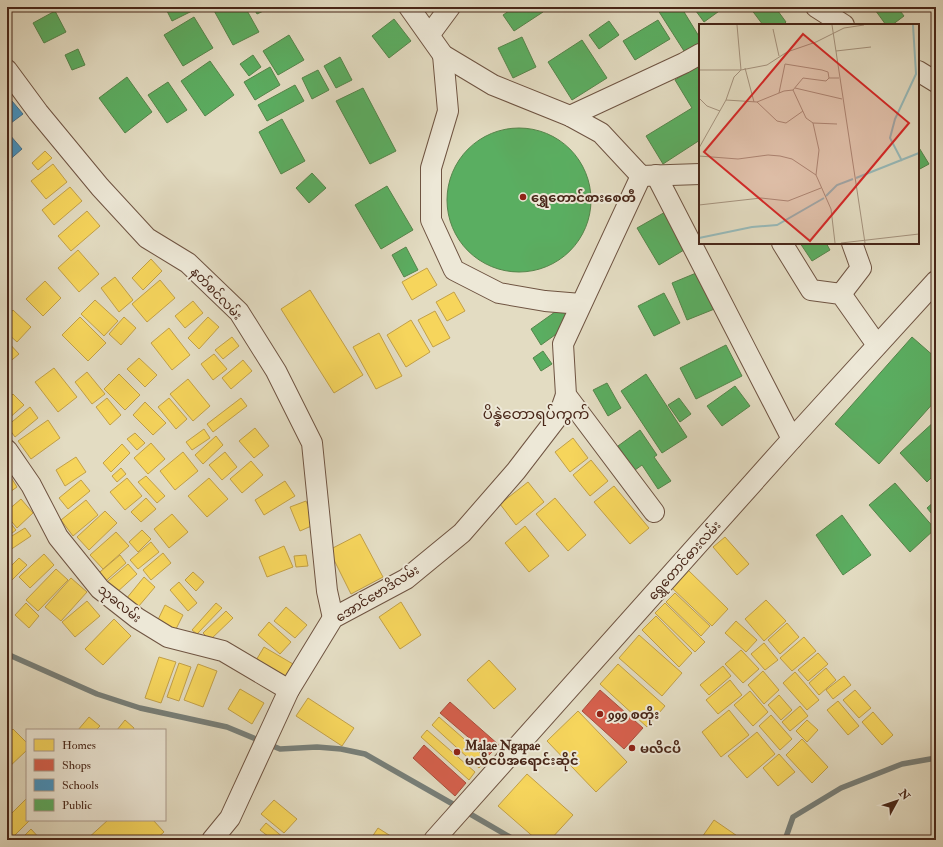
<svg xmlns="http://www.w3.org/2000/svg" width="943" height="847" viewBox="0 0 943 847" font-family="'IM FELL Double Pica','Noto Sans Myanmar',serif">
	<rect width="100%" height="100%" fill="#e3dcc2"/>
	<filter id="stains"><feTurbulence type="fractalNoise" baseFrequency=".005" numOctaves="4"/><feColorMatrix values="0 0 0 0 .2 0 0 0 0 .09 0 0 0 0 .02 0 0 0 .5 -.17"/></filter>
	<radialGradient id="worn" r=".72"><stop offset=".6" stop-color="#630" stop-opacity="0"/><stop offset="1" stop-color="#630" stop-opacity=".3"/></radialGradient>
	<g fill="#f6d55c" stroke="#c2a048">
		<path d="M 45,151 L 52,158 L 38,170 L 32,163 Z"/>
		<path d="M 53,164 L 67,182 L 46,199 L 31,181 Z"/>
		<path d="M 70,187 L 82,201 L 54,225 L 42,210 Z"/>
		<path d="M 7,194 L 12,201 L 7,205 Z"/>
		<path d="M 87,211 L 100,226 L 71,251 L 58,236 Z"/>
		<path d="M 78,250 L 99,274 L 79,292 L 58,268 Z"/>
		<path d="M 151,259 L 162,271 L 143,290 L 132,278 Z"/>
		<path d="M 427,268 L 437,285 L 412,300 L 402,282 Z"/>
		<path d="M 115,277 L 133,300 L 119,312 L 101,288 Z"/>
		<path d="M 160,280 L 175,298 L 147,322 L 132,304 Z"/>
		<path d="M 45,281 L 61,298 L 43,316 L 26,299 Z"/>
		<path d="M 310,290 L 363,375 L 334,393 L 281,309 Z"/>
		<path d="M 454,292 L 465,311 L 447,321 L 436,302 Z"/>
		<path d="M 95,300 L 118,321 L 104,336 L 81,314 Z"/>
		<path d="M 193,301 L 203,313 L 185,328 L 175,316 Z"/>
		<path d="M 13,310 L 31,327 L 17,342 L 7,333 L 7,317 Z"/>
		<path d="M 435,311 L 450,338 L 433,347 L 418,320 Z"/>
		<path d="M 80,317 L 106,343 L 88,361 L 62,335 Z"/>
		<path d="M 124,317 L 136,328 L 121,345 L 109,334 Z"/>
		<path d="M 208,317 L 219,327 L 199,349 L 188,338 Z"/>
		<path d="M 411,320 L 430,352 L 406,367 L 387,335 Z"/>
		<path d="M 169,328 L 190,355 L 172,370 L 151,343 Z"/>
		<path d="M 379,333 L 402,376 L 376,389 L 353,347 Z"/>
		<path d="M 232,337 L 239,346 L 223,359 L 215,350 Z"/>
		<path d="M 7,341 L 19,354 L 7,364 Z"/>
		<path d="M 214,354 L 227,369 L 213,380 L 201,364 Z"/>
		<path d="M 139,358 L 157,375 L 145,387 L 127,369 Z"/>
		<path d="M 243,360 L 252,371 L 231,389 L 222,378 Z"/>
		<path d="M 54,368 L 77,397 L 58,412 L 35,382 Z"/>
		<path d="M 87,372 L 105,394 L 92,404 L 75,382 Z"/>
		<path d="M 119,374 L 140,395 L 125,410 L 104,389 Z"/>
		<path d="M 188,379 L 210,406 L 193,421 L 170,394 Z"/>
		<path d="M 13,394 L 24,405 L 7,420 L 7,400 Z"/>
		<path d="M 107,398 L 121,415 L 110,425 L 96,407 Z"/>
		<path d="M 169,398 L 187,419 L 176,429 L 158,407 Z"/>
		<path d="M 241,398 L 247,406 L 213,432 L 207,424 Z"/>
		<path d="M 145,402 L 166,423 L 153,435 L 133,415 Z"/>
		<path d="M 30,407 L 38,418 L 15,437 L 7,426 Z"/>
		<path d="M 48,420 L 60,438 L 31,459 L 18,441 Z"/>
		<path d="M 255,428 L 269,446 L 254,458 L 239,441 Z"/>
		<path d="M 204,429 L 210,438 L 192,450 L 186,442 Z"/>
		<path d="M 135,433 L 145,443 L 137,450 L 127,439 Z"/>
		<path d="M 216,436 L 223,445 L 203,464 L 195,455 Z"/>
		<path d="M 573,438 L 588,458 L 570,472 L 555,452 Z"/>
		<path d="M 151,443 L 165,459 L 148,474 L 134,458 Z"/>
		<path d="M 122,444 L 130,453 L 111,472 L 103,463 Z"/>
		<path d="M 183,452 L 198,471 L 175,490 L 160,471 Z"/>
		<path d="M 225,452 L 237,467 L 222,480 L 209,465 Z"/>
		<path d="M 76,457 L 86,472 L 65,486 L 56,470 Z"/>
		<path d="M 591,460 L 608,481 L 590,496 L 573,475 Z"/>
		<path d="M 251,461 L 263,475 L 242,493 L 230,479 Z"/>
		<path d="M 121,468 L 126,474 L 117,482 L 112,476 Z"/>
		<path d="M 7,471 L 17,487 L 7,494 Z"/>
		<path d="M 146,476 L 165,496 L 157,503 L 138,482 Z"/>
		<path d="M 127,478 L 142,496 L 125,510 L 110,492 Z"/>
		<path d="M 209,478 L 228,499 L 207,517 L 188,496 Z"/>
		<path d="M 81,480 L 90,491 L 68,509 L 59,498 Z"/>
		<path d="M 285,481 L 295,496 L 264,515 L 255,500 Z"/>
		<path d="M 528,482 L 544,502 L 516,525 L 500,504 Z"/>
		<path d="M 614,486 L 649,528 L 630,544 L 594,502 Z"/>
		<path d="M 146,498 L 156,509 L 141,522 L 131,512 Z"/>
		<path d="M 555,498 L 586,535 L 568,551 L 536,514 Z"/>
		<path d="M 21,499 L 33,513 L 17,528 L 7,516 L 7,511 Z"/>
		<path d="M 86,500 L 98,515 L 73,536 L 61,520 Z"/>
		<path d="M 306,501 L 316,524 L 300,531 L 290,507 Z"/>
		<path d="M 105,511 L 117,523 L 89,550 L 77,537 Z"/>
		<path d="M 172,514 L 188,532 L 169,548 L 154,529 Z"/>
		<path d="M 7,519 L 16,530 L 7,537 Z"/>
		<path d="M 525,526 L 549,556 L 529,572 L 505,543 Z"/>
		<path d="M 25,528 L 31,536 L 10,550 L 7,545 L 7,539 Z"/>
		<path d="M 142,530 L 151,539 L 138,552 L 129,542 Z"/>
		<path d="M 116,532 L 129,546 L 103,569 L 90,555 Z"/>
		<path d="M 360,534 L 383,577 L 351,594 L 329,550 Z"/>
		<path d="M 725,537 L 749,564 L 737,575 L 713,547 Z"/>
		<path d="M 151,542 L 159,552 L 138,569 L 130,560 Z"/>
		<path d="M 284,546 L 293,567 L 267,577 L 259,557 Z"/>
		<path d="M 163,553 L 171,563 L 151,580 L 143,570 Z"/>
		<path d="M 44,554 L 54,565 L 30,588 L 19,577 Z"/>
		<path d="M 120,555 L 126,563 L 101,585 L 94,577 Z"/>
		<path d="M 306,555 L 308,566 L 296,567 L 294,556 Z"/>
		<path d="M 19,558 L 27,565 L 8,584 L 7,570 Z"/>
		<path d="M 128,564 L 137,574 L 116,593 L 107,582 Z"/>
		<path d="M 56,569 L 68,580 L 38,611 L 26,600 Z"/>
		<path d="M 688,570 L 728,609 L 712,626 L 671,587 Z"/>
		<path d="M 193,572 L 204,582 L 196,591 L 185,580 Z"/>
		<path d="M 144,577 L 155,587 L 133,613 L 122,604 Z"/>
		<path d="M 71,578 L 87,592 L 61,621 L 45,607 Z"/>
		<path d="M 179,582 L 197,603 L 188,611 L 170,590 Z"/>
		<path d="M 675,593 L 710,626 L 701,636 L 666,602 Z"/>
		<path d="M 766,600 L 786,621 L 764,641 L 745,619 Z"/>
		<path d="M 87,601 L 100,616 L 75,637 L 62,622 Z"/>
		<path d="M 401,602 L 421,635 L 400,649 L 379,617 Z"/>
		<path d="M 26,603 L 39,616 L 29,628 L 15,615 Z"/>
		<path d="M 216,603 L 222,608 L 197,634 L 192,630 Z"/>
		<path d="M 665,603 L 705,642 L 695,652 L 655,613 Z"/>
		<path d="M 165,605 L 183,615 L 172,637 L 154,628 Z"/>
		<path d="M 286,607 L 307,625 L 295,638 L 274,621 Z"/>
		<path d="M 226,611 L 233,618 L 210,640 L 203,633 Z"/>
		<path d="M 656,616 L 692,653 L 679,667 L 642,630 Z"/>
		<path d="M 114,619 L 131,636 L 103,665 L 85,649 Z"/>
		<path d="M 736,621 L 757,640 L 746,652 L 725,633 Z"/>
		<path d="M 269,622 L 291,642 L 280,654 L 258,635 Z"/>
		<path d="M 787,623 L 799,637 L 780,654 L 768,640 Z"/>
		<path d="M 639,635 L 682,673 L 662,696 L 619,658 Z"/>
		<path d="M 804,637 L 816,651 L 792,671 L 780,658 Z"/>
		<path d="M 764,643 L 778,660 L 765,670 L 751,654 Z"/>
		<path d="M 264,647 L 293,664 L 281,684 L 252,667 Z"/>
		<path d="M 741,650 L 759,669 L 743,683 L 725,664 Z"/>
		<path d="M 818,653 L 828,664 L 808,681 L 798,670 Z"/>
		<path d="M 159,657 L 176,662 L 161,703 L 145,698 Z"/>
		<path d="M 489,660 L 516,689 L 494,709 L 467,680 Z"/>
		<path d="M 179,663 L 191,667 L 179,701 L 167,697 Z"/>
		<path d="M 198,664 L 217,671 L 203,707 L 184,700 Z"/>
		<path d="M 618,664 L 665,706 L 647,727 L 600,684 Z"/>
		<path d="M 723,666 L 731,676 L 709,695 L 700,685 Z"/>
		<path d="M 826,668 L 836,680 L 819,695 L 809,683 Z"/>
		<path d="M 763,671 L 779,690 L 764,704 L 748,685 Z"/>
		<path d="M 795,672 L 819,700 L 807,710 L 783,683 Z"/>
		<path d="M 844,676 L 851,685 L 833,699 L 826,690 Z"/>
		<path d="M 730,680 L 742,695 L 718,714 L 706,700 Z"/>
		<path d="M 240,689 L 264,703 L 252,724 L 228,709 Z"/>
		<path d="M 855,690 L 871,708 L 859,718 L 843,700 Z"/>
		<path d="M 750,691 L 768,712 L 753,726 L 734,705 Z"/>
		<path d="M 779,695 L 792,710 L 781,720 L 768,705 Z"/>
		<path d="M 308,698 L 354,728 L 342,746 L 296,716 Z"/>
		<path d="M 838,701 L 859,726 L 848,735 L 827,710 Z"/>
		<path d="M 800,706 L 808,716 L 790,731 L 782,722 Z"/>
		<path d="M 729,710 L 749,735 L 721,757 L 702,732 Z"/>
		<path d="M 578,711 L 627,762 L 596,792 L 547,741 Z"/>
		<path d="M 873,712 L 893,735 L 882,745 L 862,722 Z"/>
		<path d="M 771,715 L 792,739 L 780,750 L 759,726 Z"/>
		<path d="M 89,717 L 100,726 L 96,730 L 78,730 Z"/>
		<path d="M 439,717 L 487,759 L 479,768 L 432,725 Z"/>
		<path d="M 125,720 L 134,728 L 133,730 L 117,730 Z"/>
		<path d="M 807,720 L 818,730 L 807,742 L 796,731 Z"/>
		<path d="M 13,729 L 27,743 L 27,750 L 7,769 L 7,735 Z"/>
		<path d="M 427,730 L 475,772 L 469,780 L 421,737 Z"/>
		<path d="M 757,732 L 775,754 L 747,778 L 728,756 Z"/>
		<path d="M 802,739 L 828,767 L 812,783 L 786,755 Z"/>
		<path d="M 779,754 L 795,772 L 778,786 L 763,768 Z"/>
		<path d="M 527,774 L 573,815 L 550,840 L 537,840 L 498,806 Z"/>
		<path d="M 27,798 L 27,820 L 30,820 L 10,840 L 7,840 L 7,818 Z"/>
		<path d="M 274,800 L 297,819 L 284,833 L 261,814 Z"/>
		<path d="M 108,820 L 153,820 L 164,832 L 155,840 L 86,840 Z"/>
		<path d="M 714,820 L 743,840 L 700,840 Z"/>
		<path d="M 266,823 L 284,838 L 282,840 L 273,840 L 260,830 Z"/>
		<path d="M 378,828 L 397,840 L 370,840 Z"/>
		<path d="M 31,829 L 41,840 L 20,840 Z"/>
	</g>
	<g fill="#d6604d" stroke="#ab4f3d">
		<path d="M 600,690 L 643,728 L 624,749 L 582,711 Z"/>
		<path d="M 450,702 L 499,745 L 489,755 L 440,713 Z"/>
		<path d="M 424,745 L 466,783 L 455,796 L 413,758 Z"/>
	</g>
	<g fill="#4393c3" stroke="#447290">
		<path d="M 12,101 L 23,114 L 7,126 L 7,105 Z"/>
		<path d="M 9,134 L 22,149 L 7,162 L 7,135 Z"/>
	</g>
	<g fill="#5aae61" stroke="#55854b">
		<path d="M 165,7 L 190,7 L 192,11 L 172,21 Z"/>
		<path d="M 212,7 L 245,7 L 259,32 L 233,45 Z"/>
		<path d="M 253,7 L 272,7 L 257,14 Z"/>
		<path d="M 515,7 L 540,7 L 543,12 L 514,31 L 503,15 Z"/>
		<path d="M 656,7 L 681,7 L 700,38 L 700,56 L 691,62 Z"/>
		<path d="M 693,7 L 720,7 L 722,9 L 704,22 Z"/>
		<path d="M 754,7 L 775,7 L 786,22 L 783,25 L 763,25 L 751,9 Z"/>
		<path d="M 873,7 L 897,7 L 904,16 L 892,25 L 886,25 Z"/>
		<path d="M 55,11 L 66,32 L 44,43 L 33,23 Z"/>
		<path d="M 194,17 L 213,48 L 183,66 L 164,35 Z"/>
		<path d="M 394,19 L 411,41 L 389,58 L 372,36 Z"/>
		<path d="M 658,20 L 670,39 L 635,60 L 623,41 Z"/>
		<path d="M 609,21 L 619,35 L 599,49 L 589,35 Z"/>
		<path d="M 289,35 L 304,60 L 278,75 L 263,51 Z"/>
		<path d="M 522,37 L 536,67 L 513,78 L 498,48 Z"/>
		<path d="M 582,40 L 607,78 L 572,100 L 548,62 Z"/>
		<path d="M 78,49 L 85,65 L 72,70 L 65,55 Z"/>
		<path d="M 253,55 L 261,67 L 249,76 L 240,64 Z"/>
		<path d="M 340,57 L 352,80 L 336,88 L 324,66 Z"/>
		<path d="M 210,61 L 234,95 L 205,116 L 181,81 Z"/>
		<path d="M 700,64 L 700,140 L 663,164 L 646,136 L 692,108 L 675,80 Z"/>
		<path d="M 270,67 L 280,85 L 255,100 L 244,82 Z"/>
		<path d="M 318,70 L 329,90 L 312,99 L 302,78 Z"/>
		<path d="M 127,77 L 152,112 L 125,133 L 99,98 Z"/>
		<path d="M 168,82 L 187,110 L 167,123 L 148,95 Z"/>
		<path d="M 295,85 L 304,101 L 267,121 L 258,105 Z"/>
		<path d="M 363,88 L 396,151 L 370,164 L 336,101 Z"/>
		<path d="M 282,119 L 305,161 L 281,174 L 259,132 Z"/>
		<circle cx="519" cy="200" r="72"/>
		<path d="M 918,146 L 929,164 L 918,170 Z"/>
		<path d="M 312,173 L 326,188 L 309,203 L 296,188 Z"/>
		<path d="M 387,186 L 413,230 L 381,249 L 355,205 Z"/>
		<path d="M 667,211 L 689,247 L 659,265 L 637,228 Z"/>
		<path d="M 800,243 L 826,243 L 830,250 L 812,261 Z"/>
		<path d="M 406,247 L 418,270 L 404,277 L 392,255 Z"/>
		<path d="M 701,271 L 717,308 L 687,320 L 672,283 Z"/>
		<path d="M 664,293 L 680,323 L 654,336 L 638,306 Z"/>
		<path d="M 562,307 L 573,322 L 541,345 L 531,329 Z"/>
		<path d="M 912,337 L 936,358 L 936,400 L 879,464 L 835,424 Z"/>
		<path d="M 726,345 L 742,376 L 696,399 L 680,368 Z"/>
		<path d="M 543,351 L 552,364 L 541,371 L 533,358 Z"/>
		<path d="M 646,374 L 687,437 L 662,453 L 621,391 Z"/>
		<path d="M 607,383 L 621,408 L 608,416 L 593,390 Z"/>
		<path d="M 735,386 L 750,406 L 722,426 L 707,406 Z"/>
		<path d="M 679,398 L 691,414 L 680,422 L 668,405 Z"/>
		<path d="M 936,420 L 936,473 L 927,482 L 900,453 Z"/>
		<path d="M 640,430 L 657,455 L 654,457 L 671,481 L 658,489 L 642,465 L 635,470 L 618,446 Z"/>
		<path d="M 895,483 L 935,529 L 910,552 L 869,505 Z"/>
		<path d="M 936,500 L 936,519 L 927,508 Z"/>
		<path d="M 842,515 L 871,555 L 843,575 L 816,535 Z"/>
	</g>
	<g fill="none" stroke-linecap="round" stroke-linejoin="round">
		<g stroke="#777f79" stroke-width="5.5">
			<path d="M 7,654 L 97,694 L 140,708 L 227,727 L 280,749 L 317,747 L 341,749 L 365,754 L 458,807"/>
			<path d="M 465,811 L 515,840"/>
			<path d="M 785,840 L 793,817 L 841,788 L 902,764 L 936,758"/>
		</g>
		<defs>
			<g id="minor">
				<path d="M 409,7 L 443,55 L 493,85 L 570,116 L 601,133 L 641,176 L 700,174"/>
				<path d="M 816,7 L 844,25"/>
				<path d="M 430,34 L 450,7"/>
				<path d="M 443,55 L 448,111 L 431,168 L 431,220 L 454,270 L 499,293 L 545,301 L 581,304"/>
				<path d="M 7,70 L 38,112 L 100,187 L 147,238 L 188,263 L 239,312 L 276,371 L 312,443 L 327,591 L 333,618"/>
				<path d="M 918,71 L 936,82"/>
				<path d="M 570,116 L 684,63 L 700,54"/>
				<path d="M 656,175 L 792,439"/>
				<path d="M 641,176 L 563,344 L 566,395 L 654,512"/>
				<path d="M 782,243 L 811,290 L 841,294 L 877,345"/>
				<path d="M 841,294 L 861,268 L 852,243"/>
				<path d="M 7,450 L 31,485 L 58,537 L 100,589 L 137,618 L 168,637 L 223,651 L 289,690"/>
				<path d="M 212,840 L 230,818 L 289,690 L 333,618 L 406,579 L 462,533 L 516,471 L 559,415 L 566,395"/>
				<path d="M 434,840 L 792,439 L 936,281"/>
			</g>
		</defs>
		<use href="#minor" stroke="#6f5442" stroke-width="22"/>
		<use href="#minor" stroke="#ede8d7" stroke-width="20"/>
	</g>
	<g fill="#8f2418" stroke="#ede8d7" stroke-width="1.5">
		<circle cx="523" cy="197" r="4"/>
		<circle cx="600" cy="714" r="4"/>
		<circle cx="632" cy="748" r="4"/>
		<circle cx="457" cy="752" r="4"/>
	</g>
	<g text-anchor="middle" stroke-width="4" stroke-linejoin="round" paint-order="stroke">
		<g font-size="13" font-weight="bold" fill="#482618" stroke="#ede8d7" text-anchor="start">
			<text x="531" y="202">ရွှေတောင်စားစေတီ</text>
			<text x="608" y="719">999 စတိုး</text>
			<text x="465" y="750">Malae Ngapae<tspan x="465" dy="15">မလိငပိအရောင်းဆိုင်</tspan></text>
			<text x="640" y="753">မလိငပိ</text>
		</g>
		<g font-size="13" fill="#482618" stroke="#ede8d7">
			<text transform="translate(217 293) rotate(46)" y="5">နတ်စင်လမ်း</text>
			<text transform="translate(684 560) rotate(-48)" y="5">ရွှေတောင်ဓားလမ်း</text>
			<text transform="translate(377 593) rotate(-32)" y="5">အောင်ဗောဒိလမ်း</text>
			<text transform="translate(120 603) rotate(39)" y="5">သုခလမ်း</text>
		</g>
		<g font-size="15" fill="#482618" stroke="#ede8d7">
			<text x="536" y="419">ပိန္နဲတောရပ်ကွက်</text>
		</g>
	</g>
	<g transform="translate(699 24)">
		<rect width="220" height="220" fill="#e3dcc2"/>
		<path fill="none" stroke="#97baba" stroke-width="2" d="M 203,137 L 191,114 L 196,95 L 217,50 L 214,1M 157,154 L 220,129M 127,172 L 138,161 L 154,155M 0,214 L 53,203 L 78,201 L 125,174"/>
		<path fill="none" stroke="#a5937e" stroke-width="1" d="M 133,1 L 166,219M 74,5 L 80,32M 137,27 L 172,23M 46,44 L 55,78M 0,46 L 42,46 L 68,41 L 88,28 L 117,18 L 145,4 L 165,1M 96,64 L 143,75M 94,66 L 107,94 L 114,99 L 138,100M 80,69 L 86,40 L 123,46 L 129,48 L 130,54M 0,74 L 8,82 L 21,87M 27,76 L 58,78 L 85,67 L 94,66 L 104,54 L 127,57 L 130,54 L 140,54M 58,78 L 78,97 L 87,99 L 104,87M 114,99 L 120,126 L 117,151 L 132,185 L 136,219M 0,124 L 27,76 L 35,53 L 42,46 L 38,1M 0,132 L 39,135 L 69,131 L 81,132 L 93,135 L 117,151M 0,181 L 62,174 L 89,177 L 122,164M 142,219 L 220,210"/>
		<path fill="#d62828" fill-opacity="0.15" stroke="#d62828" stroke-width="2" d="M 104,10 L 210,99 L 111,217 L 5,128 Z"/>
		<rect width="220" height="220" fill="none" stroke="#482618" stroke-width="2"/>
	</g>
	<rect width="943" height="847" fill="none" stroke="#e3dcc2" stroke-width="24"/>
	<rect x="8" y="8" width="927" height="831" fill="none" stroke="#482618" stroke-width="2"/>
	<rect x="12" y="12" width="919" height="823" fill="none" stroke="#482618"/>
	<rect x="26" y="729" width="140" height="92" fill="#ede8d7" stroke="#ab9a8b"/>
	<rect x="34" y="739" width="20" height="12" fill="#f6d55c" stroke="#ab9a8b"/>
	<text x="62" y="749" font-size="12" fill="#482618">Homes</text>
	<rect x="34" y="759" width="20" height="12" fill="#d6604d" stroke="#ab9a8b"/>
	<text x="62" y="769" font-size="12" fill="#482618">Shops</text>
	<rect x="34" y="779" width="20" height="12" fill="#4393c3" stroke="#ab9a8b"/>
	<text x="62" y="789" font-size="12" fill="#482618">Schools</text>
	<rect x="34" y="799" width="20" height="12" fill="#5aae61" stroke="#ab9a8b"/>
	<text x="62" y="809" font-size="12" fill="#482618">Public</text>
	<g transform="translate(897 801) rotate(50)" stroke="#ede8d7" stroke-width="3" paint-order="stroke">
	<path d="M0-3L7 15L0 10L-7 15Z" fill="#482618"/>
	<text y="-6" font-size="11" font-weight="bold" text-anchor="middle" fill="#482618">N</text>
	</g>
	<rect width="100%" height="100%" filter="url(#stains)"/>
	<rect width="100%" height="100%" fill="url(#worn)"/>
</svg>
